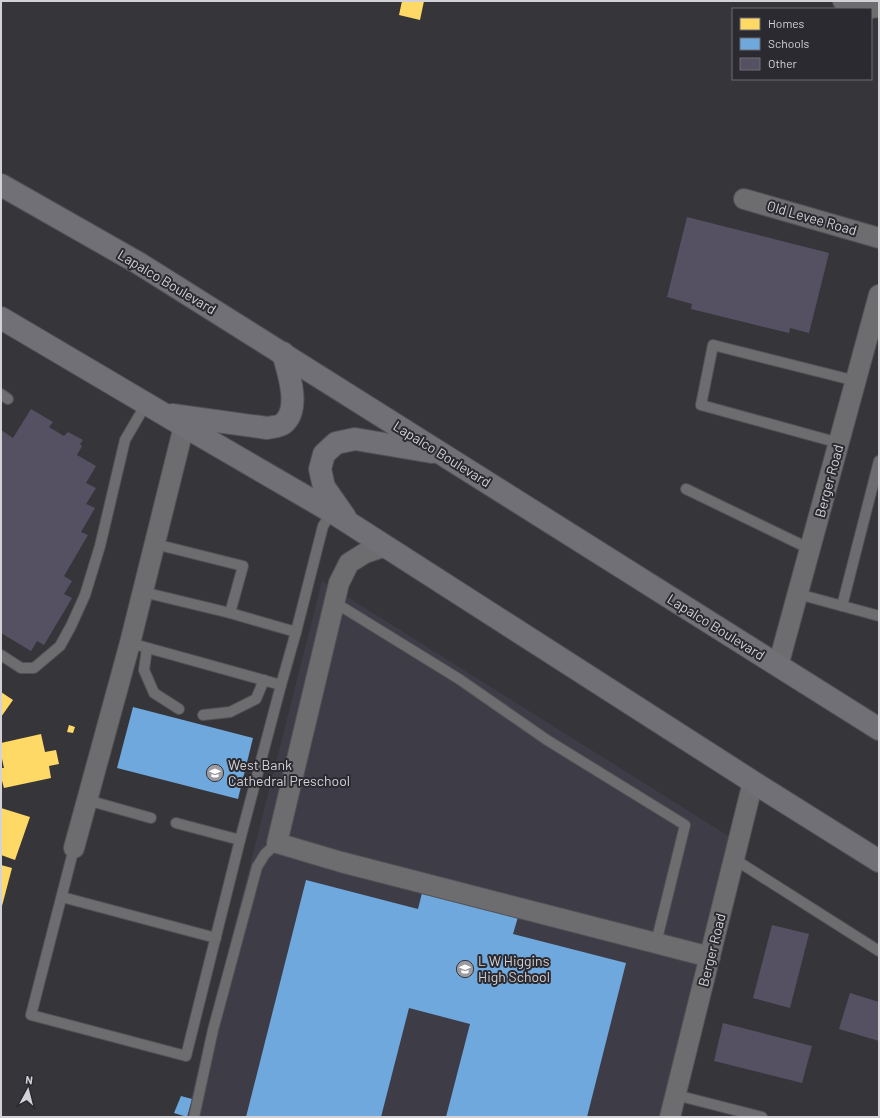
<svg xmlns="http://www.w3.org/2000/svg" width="880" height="1118" viewBox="0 0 880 1118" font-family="Barlow,sans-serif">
	<rect width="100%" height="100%" fill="#36353a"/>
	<path fill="#3d3c47" d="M 322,581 L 738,842 L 670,1117 L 186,1117 Z"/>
	<g fill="#ffd966">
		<path d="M 402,1 L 424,1 L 420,20 L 399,15 Z"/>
		<path d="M 1,692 L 13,700 L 1,717 Z"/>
		<path d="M 69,725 L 75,727 L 73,733 L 67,732 Z"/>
		<path d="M 41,734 L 45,752 L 56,750 L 59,764 L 49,766 L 51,778 L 4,788 L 1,777 L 1,768 L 4,768 L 1,754 L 1,743 Z"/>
		<path d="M 1,808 L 30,817 L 15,860 L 1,855 Z"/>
		<path d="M 1,865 L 12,868 L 2,906 L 1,906 Z"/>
	</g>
	<g fill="#6fa8dc">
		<path d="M 133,707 L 253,738 L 238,799 L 117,768 Z"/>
		<path d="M 306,880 L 418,909 L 422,893 L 518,917 L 513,934 L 626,963 L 587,1117 L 446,1117 L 470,1024 L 409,1008 L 381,1117 L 246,1117 Z"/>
		<path d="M 181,1096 L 192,1099 L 187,1117 L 174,1113 Z"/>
	</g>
	<g fill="#555163">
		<path d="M 687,217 L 829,253 L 809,333 L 790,328 L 789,333 L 691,309 L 692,304 L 667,297 Z"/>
		<path d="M 31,409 L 53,422 L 49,427 L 64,436 L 68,432 L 83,440 L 80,444 L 82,446 L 77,455 L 96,466 L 86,483 L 96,488 L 86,504 L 95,508 L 81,532 L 88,535 L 64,576 L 72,581 L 64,594 L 72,598 L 44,645 L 37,641 L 31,651 L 1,633 L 1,430 L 13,438 Z"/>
		<path d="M 772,925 L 809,934 L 790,1008 L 753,998 Z"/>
		<path d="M 850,993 L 879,1002 L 879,1041 L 839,1029 Z"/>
		<path d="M 723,1023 L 812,1046 L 802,1083 L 714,1061 Z"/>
	</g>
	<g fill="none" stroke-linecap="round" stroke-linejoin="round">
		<defs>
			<g id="lane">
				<path d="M 1,394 L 8,399"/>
				<path d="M 839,443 L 701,405 L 713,345 L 856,381"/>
				<path d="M 686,489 L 810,549"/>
				<path d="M 143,592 L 230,613 L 243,566 L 155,544"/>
				<path d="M 798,594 L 879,616"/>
				<path d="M 334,602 L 459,679 L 547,740 L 685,825 L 656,943"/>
				<path d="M 842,606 L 879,461"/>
				<path d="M 230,613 L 296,632 L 323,526 L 332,512"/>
				<path d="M 130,643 L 281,685 L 296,632"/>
				<path d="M 147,648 L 144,670 L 154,693 L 179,709"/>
				<path d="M 1,655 L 21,668 L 34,668 L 60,646 L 71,626 L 85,595 L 100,546 L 125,440 L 146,404"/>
				<path d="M 203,715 L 230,712 L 256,699 L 264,680"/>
				<path d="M 87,800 L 151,818"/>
				<path d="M 176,823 L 240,840"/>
				<path d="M 74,848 L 31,1015 L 186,1056 L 240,840 L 281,685"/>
				<path d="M 734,859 L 879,951"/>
				<path d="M 62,897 L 216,938"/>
				<path d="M 676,1095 L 762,1117"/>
				<path d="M 194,1117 L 213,1030 L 257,867 L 265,854 L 277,843"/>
			</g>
			<g id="street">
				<path d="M 843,1 L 870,8 L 879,7"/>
				<path d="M 744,199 L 879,238"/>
				<path d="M 386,546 L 365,553 L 349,563 L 339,583 L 277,843 L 341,862 L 710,957"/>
				<path d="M 778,666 L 879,295"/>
				<path d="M 74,848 L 130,643 L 184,426"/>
				<path d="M 670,1117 L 753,782"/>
			</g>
			<g id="primary">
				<path d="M 1,185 L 140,264 L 879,729"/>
				<path d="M 1,318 L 184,426 L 332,512 L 753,782 L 879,861"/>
				<path d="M 172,415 L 267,428 C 272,427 280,427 284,423 C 301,408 288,371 283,353"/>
				<path d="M 345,517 L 324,487 L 320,469 L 324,454 L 336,443 L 355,439 L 432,452"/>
			</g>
		</defs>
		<use href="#lane" stroke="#525155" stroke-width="12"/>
		<use href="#street" stroke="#525155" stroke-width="22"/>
		<use href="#primary" stroke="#525155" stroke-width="24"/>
		<use href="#lane" stroke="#6d6d70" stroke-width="10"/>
		<use href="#street" stroke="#6d6d70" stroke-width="20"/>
		<use href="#primary" stroke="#717077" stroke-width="22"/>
	</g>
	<defs>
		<symbol id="school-disc" viewBox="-11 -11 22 22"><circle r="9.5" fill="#9c9ba0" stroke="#2b2a30"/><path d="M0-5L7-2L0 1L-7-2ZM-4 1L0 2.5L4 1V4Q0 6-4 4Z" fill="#fff"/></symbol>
	</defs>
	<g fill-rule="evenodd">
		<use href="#school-disc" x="205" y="763" width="20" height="20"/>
		<use href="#school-disc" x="455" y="959" width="20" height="20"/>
	</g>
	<g text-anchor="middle" stroke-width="4" stroke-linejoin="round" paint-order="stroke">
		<g font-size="14" fill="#d3d2d7" stroke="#2b2a30">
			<text transform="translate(812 218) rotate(16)" y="5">Old Levee Road</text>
			<text transform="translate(167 282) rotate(31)" y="5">Lapalco Boulevard</text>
			<text transform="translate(442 454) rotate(32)" y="5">Lapalco Boulevard</text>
			<text transform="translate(829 481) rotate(-75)" y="5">Berger Road</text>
			<text transform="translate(716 627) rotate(32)" y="5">Lapalco Boulevard</text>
			<text transform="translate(712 950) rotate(-76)" y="5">Berger Road</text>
		</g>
		<g font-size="14" fill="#d3d2d7" stroke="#2b2a30" text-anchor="start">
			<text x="228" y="770">West Bank<tspan x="228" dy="16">Cathedral Preschool</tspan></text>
			<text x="478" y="966">L W Higgins<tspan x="478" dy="16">High School</tspan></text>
		</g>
	</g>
	<rect width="880" height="1118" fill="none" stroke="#d3d2d7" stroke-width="4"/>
	<rect x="732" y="8" width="140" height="72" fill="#2b2a30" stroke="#6e6d73"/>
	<rect x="740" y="18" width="20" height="12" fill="#ffd966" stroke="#6e6d73"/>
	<text x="768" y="28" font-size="12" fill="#d3d2d7">Homes</text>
	<rect x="740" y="38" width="20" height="12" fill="#6fa8dc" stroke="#6e6d73"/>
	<text x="768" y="48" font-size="12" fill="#d3d2d7">Schools</text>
	<rect x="740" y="58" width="20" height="12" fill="#555163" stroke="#6e6d73"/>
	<text x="768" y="68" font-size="12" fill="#d3d2d7">Other</text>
	<g transform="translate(28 1090) rotate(7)" stroke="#2b2a30" stroke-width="3" paint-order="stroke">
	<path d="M0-3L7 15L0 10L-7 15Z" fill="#d3d2d7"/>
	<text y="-6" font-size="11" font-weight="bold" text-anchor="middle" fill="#d3d2d7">N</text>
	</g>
</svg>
